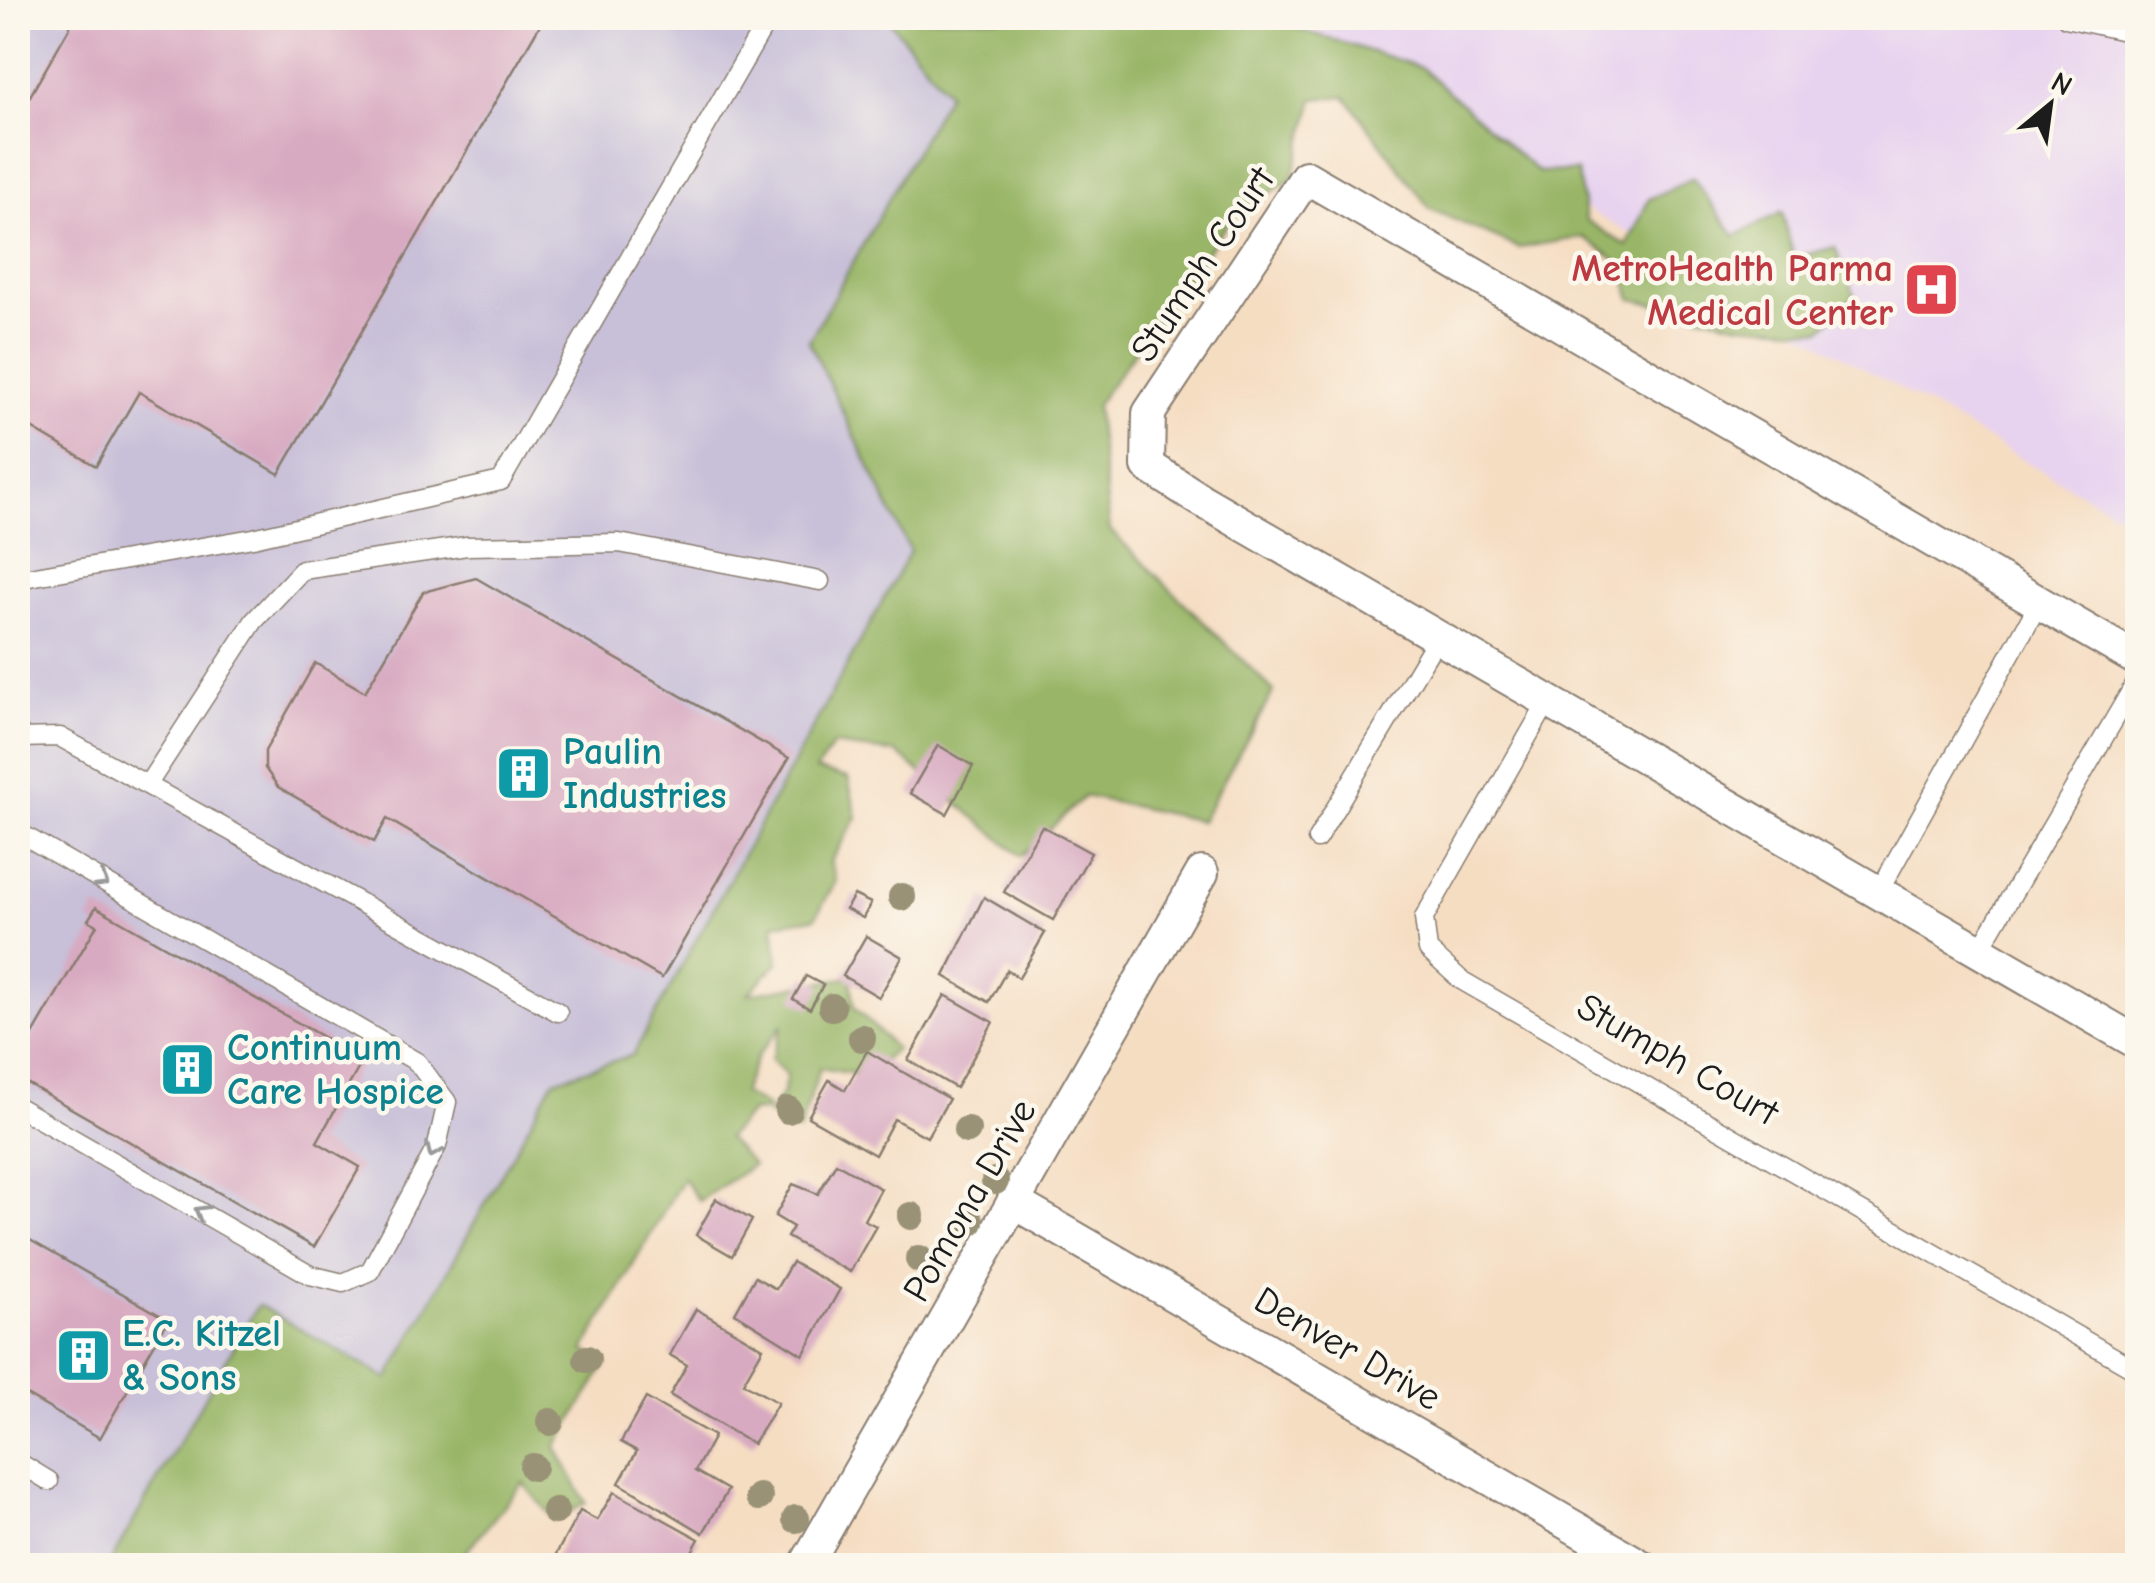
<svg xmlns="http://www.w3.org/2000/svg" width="2155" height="1583" viewBox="0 0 2155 1583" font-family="'Comic Neue',sans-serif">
	<rect width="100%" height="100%" fill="#fbf7ec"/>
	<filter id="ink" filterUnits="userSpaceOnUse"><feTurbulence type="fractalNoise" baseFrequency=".01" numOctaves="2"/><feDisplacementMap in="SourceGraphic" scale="20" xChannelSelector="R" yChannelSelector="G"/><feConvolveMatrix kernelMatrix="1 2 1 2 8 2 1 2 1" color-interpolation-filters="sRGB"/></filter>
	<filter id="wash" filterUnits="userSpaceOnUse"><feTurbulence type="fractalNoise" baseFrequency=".0048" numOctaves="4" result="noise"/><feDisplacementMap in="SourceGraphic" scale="40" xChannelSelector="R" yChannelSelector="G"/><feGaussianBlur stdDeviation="2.25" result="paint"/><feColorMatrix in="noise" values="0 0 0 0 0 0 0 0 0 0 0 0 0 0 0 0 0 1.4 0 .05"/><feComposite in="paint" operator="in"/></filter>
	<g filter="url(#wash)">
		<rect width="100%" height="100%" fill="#f5ddc2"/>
		<path fill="#e7d2ef" d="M 1253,18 L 2137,18 L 2137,525 L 1317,54 Z"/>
		<path fill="#c8bfd8" d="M 18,18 L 887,18 L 948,93 L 810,341 L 910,550 L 632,1055 L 554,1080 L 388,1379 L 257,1305 L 108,1565 L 18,1565 Z"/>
		<path fill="#99b668" stroke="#5a6942" stroke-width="2.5" d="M 887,18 L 1264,18 L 1421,67 L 1538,172 L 1577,171 L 1586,220 L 1627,246 L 1649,199 L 1693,178 L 1735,236 L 1782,212 L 1794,258 L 1835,247 L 1855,295 L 1821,330 L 1740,324 L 1632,299 L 1620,263 L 1583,237 L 1519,248 L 1430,209 L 1345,96 L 1314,99 L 1292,180 L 1235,213 L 1096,405 L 1110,530 L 1274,691 L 1201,821 L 1085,796 L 1021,856 L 897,753 L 833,745 L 816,770 L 848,778 L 857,817 L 830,862 L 836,881 L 815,918 L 774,924 L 778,963 L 748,994 L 851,977 L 854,1007 L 896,1049 L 866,1076 L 820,1068 L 799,1131 L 768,1114 L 783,1093 L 787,1075 L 771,1060 L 783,1024 L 758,1055 L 742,1093 L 766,1106 L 765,1112 L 752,1111 L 727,1138 L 753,1165 L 699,1201 L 683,1178 L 584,1350 L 606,1364 L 556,1447 L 586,1503 L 554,1520 L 523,1483 L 455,1565 L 108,1566 L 258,1305 L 388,1379 L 554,1080 L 633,1055 L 910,551 L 809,341 L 948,93 Z"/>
		<g id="blocks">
			<g fill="#d8aac1">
				<path d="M 75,18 L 544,18 L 279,474 L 139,392 L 96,466 L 18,420 L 18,117 Z"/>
				<path d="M 476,578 L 789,758 L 662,978 L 387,819 L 374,842 L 278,787 L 265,768 L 265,751 L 315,663 L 365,692 L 423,592 Z"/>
				<path d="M 938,745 L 973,766 L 947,814 L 910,793 Z"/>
				<path d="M 1042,826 L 1091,853 L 1053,920 L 1004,892 Z"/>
				<path d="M 854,895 L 871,903 L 863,918 L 846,909 Z"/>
				<path d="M 984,897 L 1045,933 L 1019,978 L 1007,970 L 989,1002 L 944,976 Z"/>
				<path d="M 96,907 L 363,1060 L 317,1142 L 360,1167 L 314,1247 L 18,1078 L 18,1060 L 97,925 L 88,920 Z"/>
				<path d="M 866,936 L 902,957 L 879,997 L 843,976 Z"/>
				<path d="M 806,976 L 823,985 L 810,1009 L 793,999 Z"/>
				<path d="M 945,995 L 993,1022 L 956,1088 L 908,1060 Z"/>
				<path d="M 867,1051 L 949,1099 L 927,1137 L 894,1119 L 875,1155 L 808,1117 L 829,1080 L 845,1090 Z"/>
				<path d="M 836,1163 L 881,1189 L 864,1220 L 876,1226 L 850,1272 L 787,1237 L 793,1227 L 775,1216 L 793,1184 L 818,1194 Z"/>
				<path d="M 716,1199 L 752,1220 L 732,1256 L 696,1235 Z"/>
				<path d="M 18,1233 L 168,1320 L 100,1438 L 18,1390 Z"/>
				<path d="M 792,1262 L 840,1289 L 803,1355 L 735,1313 L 755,1277 L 776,1289 Z"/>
				<path d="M 696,1309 L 763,1348 L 743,1383 L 778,1403 L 753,1444 L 670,1395 L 687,1365 L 670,1355 Z"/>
				<path d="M 646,1398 L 714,1436 L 695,1471 L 728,1490 L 703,1533 L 619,1483 L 637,1451 L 621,1442 Z"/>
				<path d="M 614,1492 L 699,1539 L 684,1566 L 642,1562 L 640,1566 L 568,1566 L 554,1558 L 580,1511 L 597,1520 Z"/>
			</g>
		</g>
	</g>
	<g filter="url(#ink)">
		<use href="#blocks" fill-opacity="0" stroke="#887c6f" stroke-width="2.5"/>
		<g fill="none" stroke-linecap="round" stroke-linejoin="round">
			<defs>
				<g id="service">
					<path d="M 2066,18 L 2138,34"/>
					<path d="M 18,579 L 253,538 L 501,481 L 764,26"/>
					<path d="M 1548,701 L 1424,918 L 1428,950 L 1461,980 L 2138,1371"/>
					<path d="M 18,738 L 60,737 L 558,1012"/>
					<path d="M 148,784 L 254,621 L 302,570 L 467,546 L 619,543 L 820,581"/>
					<path d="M 18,832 L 417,1062 L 447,1102 L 437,1146 L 370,1271 L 343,1283 L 310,1275 L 18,1107"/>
					<path d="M 1317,839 L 1438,637"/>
					<path d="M 1878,893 L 2039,603"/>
					<path d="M 1979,951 L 2138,679"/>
					<path d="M 18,1462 L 49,1481"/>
				</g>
				<g id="minor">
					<path d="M 2138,660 L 1306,177 L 1149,413 L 1148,466 L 1201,500 L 2138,1043"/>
					<path d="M 1013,1202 L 1641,1566"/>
					<path d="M 805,1566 L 1202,873"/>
				</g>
			</defs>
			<use href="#service" stroke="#887c6f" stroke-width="21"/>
			<use href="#minor" stroke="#887c6f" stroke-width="36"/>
			<use href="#service" stroke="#fff" stroke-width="18"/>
			<use href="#minor" stroke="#fff" stroke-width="32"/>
		</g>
		<g fill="#999276">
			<circle cx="902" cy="897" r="14"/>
			<circle cx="832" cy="1007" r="14"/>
			<circle cx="862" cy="1038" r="14"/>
			<circle cx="788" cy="1110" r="14"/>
			<circle cx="967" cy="1130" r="14"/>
			<circle cx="995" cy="1181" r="14"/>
			<circle cx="911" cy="1216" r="14"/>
			<circle cx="970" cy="1222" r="14"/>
			<circle cx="919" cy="1259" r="14"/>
			<circle cx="587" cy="1359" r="14"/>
			<circle cx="550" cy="1422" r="14"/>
			<circle cx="533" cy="1467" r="14"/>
			<circle cx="759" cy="1497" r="14"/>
			<circle cx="555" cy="1511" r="14"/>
			<circle cx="796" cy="1519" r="14"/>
		</g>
		<defs><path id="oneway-chevron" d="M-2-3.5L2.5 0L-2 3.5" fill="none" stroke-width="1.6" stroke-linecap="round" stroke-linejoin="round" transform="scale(2.5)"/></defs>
		<g stroke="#999">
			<use href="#oneway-chevron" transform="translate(102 881) rotate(30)"/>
			<use href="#oneway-chevron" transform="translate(433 1151) rotate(114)"/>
			<use href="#oneway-chevron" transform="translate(201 1212) rotate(-150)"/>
		</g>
	</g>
	<defs>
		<symbol id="hospital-square" viewBox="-11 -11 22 22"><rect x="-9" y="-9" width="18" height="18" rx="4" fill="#e0444e" stroke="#fbf7ec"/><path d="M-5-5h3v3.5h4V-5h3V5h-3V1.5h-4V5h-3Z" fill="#fff"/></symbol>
		<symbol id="building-square" viewBox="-11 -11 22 22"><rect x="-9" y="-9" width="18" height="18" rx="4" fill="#0f9aa8" stroke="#fbf7ec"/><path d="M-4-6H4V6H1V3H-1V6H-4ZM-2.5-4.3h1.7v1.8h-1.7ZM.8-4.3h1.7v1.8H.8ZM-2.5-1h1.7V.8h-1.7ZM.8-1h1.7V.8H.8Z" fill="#fff"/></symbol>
	</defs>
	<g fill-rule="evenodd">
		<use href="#hospital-square" x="1900" y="258" width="63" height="63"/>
		<use href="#building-square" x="492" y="742" width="63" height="63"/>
		<use href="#building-square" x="156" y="1038" width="63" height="63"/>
		<use href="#building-square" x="52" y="1324" width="63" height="63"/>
	</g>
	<g text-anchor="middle" stroke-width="9" stroke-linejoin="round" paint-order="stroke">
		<g font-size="38" fill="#1c1c1c" stroke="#fbf7ec">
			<text transform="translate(1202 264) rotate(-56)" y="13">Stumph Court</text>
			<text transform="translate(1678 1059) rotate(30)" y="13">Stumph Court</text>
			<text transform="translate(969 1200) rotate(-60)" y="13">Pomona Drive</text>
			<text transform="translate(1348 1348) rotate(30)" y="13">Denver Drive</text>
		</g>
		<g font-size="38" font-weight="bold" fill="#be3a42" stroke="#fbf7ec" text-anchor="end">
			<text x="1893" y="281">MetroHealth Parma<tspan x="1893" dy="44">Medical Center</tspan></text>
		</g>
		<g font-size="38" font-weight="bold" fill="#0d838f" stroke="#fbf7ec" text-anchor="start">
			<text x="563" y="764">Paulin<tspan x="563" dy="44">Industries</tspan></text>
			<text x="227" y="1060">Continuum<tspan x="227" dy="44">Care Hospice</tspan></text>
			<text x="122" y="1346">E.C. Kitzel<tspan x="122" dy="44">&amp; Sons</tspan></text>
		</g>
	</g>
	<rect width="2155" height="1583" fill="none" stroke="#fbf7ec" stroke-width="60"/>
	<g transform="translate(2050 105) rotate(29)" stroke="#fbf7ec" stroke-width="8" paint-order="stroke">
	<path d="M0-8L18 38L0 25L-18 38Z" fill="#1c1c1c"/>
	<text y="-15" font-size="28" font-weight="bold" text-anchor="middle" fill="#1c1c1c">N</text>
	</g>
</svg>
